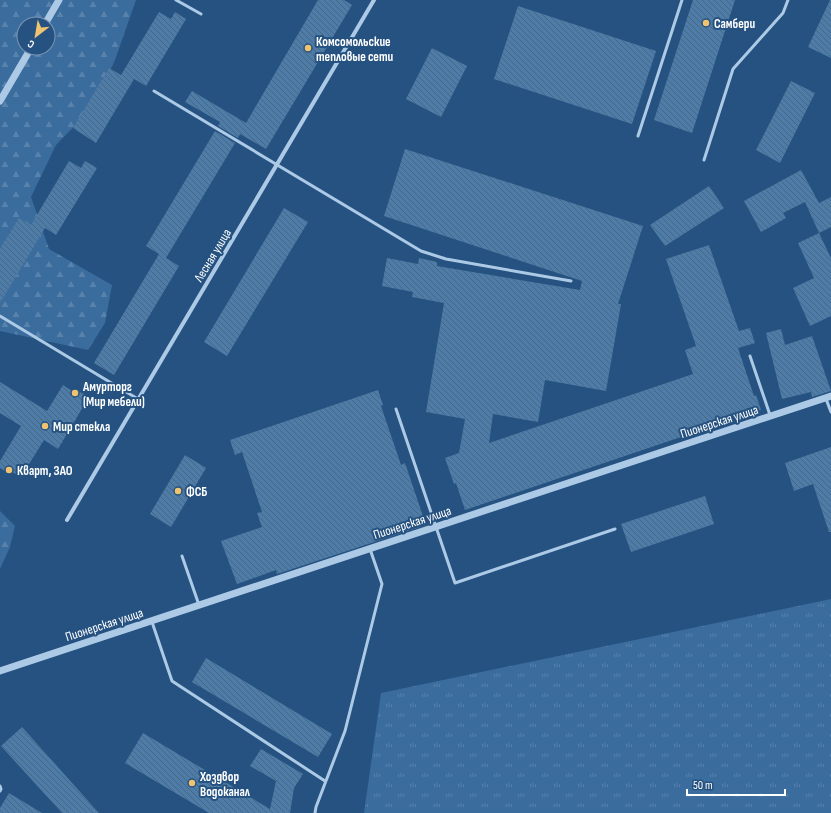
<svg xmlns="http://www.w3.org/2000/svg" width="831" height="813" viewBox="0 0 831 813" font-family="'Sofia Sans Condensed',sans-serif">
	<defs>
		<pattern id="grass-tufts" width="24" height="20" patternUnits="userSpaceOnUse"><rect width="24" height="20" fill="#3a6c9d"/><path d="M3 7l-1-3M5 7V3M7 7l1-3M15 17l-1-3M17 17v-4M19 17l1-3" fill="none" stroke="#5882ac"/></pattern>
		<pattern id="forest-firs" width="22" height="20" patternUnits="userSpaceOnUse"><rect width="22" height="20" fill="#3a6c9d"/><path d="M5 1l3.5 6h-7zM16 11l3.5 6h-7z" fill="#5882ac"/></pattern>
		<pattern id="building-back-hatch" width="6" height="6" patternUnits="userSpaceOnUse"><rect width="6" height="6" fill="#4d7ca8"/><path d="M-1 5l2 2M0 0l6 6M5-1l2 2" fill="none" stroke="#4d667f"/></pattern>
	</defs>
	<rect width="100%" height="100%" fill="#255280"/>
	<path fill="url(#grass-tufts)" d="M 831,599 L 831,813 L 364,813 L 381,693 Z"/>
	<g fill="url(#forest-firs)" fill-rule="evenodd">
		<path d="M 0,0 L 136,0 L 115,60 L 92,108 L 56,145 L 31,197 L 49,249 L 112,285 L 105,323 L 88,350 L 0,331 ZM 24,24 L 48,24 L 48,48 L 24,48 Z"/>
		<path d="M 0,511 L 15,526 L 10,547 L 0,569 Z"/>
	</g>
	<g fill="url(#building-back-hatch)">
		<path d="M 318,0 L 344,0 L 352,5 L 266,149 L 240,134 L 238,138 L 218,126 L 220,122 L 185,102 L 192,91 L 246,123 Z"/>
		<path d="M 693,0 L 735,0 L 692,133 L 654,120 Z"/>
		<path d="M 830,0 L 831,0 L 831,58 L 808,47 Z"/>
		<path d="M 518,6 L 656,51 L 632,124 L 494,79 Z"/>
		<path d="M 159,12 L 171,19 L 175,12 L 186,19 L 146,86 L 134,79 L 96,143 L 73,128 L 109,68 L 121,75 Z"/>
		<path d="M 432,48 L 467,66 L 441,117 L 406,99 Z"/>
		<path d="M 791,81 L 815,93 L 780,163 L 756,150 Z"/>
		<path d="M 215,131 L 235,143 L 166,258 L 179,266 L 114,375 L 94,363 L 159,254 L 146,246 Z"/>
		<path d="M 405,149 L 643,226 L 618,304 L 621,304 L 606,391 L 545,380 L 538,422 L 493,414 L 489,443 L 693,374 L 685,350 L 696,346 L 666,259 L 709,245 L 739,331 L 750,328 L 755,343 L 738,348 L 754,396 L 756,395 L 761,410 L 465,510 L 456,483 L 454,484 L 445,458 L 459,453 L 465,419 L 426,412 L 444,303 L 412,297 L 413,292 L 382,286 L 387,258 L 418,264 L 419,258 L 437,262 L 437,266 L 580,290 L 582,281 L 384,216 Z"/>
		<path d="M 69,161 L 81,168 L 85,161 L 97,168 L 56,235 L 45,228 L 0,303 L 0,249 L 19,218 L 31,225 Z"/>
		<path d="M 801,170 L 819,203 L 831,197 L 831,227 L 819,233 L 805,202 L 783,213 L 786,218 L 761,232 L 744,201 Z"/>
		<path d="M 709,186 L 724,208 L 665,246 L 650,225 Z"/>
		<path d="M 284,208 L 308,222 L 227,356 L 204,342 Z"/>
		<path d="M 819,233 L 831,258 L 831,316 L 810,326 L 793,288 L 814,278 L 798,243 Z"/>
		<path d="M 781,329 L 785,345 L 812,336 L 831,391 L 812,397 L 811,392 L 782,399 L 766,333 Z"/>
		<path d="M 0,382 L 47,411 L 63,385 L 75,393 L 77,390 L 89,397 L 58,449 L 44,440 L 21,477 L 9,470 L 8,473 L 0,468 L 0,461 L 21,426 L 0,413 Z"/>
		<path d="M 378,390 L 383,405 L 381,406 L 401,465 L 405,463 L 426,525 L 277,574 L 276,570 L 237,584 L 221,541 L 262,527 L 257,513 L 262,512 L 242,452 L 235,455 L 230,440 Z"/>
		<path d="M 831,447 L 831,532 L 829,532 L 813,484 L 794,491 L 785,463 Z"/>
		<path d="M 185,455 L 206,468 L 171,527 L 150,514 Z"/>
		<path d="M 705,496 L 714,524 L 631,552 L 621,524 Z"/>
		<path d="M 206,658 L 332,734 L 318,757 L 192,682 Z"/>
		<path d="M 22,727 L 99,813 L 62,813 L 1,746 Z"/>
		<path d="M 143,733 L 270,809 L 276,781 L 250,766 L 261,749 L 303,774 L 294,788 L 290,813 L 209,813 L 125,763 Z"/>
		<path d="M 9,793 L 42,813 L 0,813 L 0,808 Z"/>
	</g>
	<g fill="none" stroke-linecap="round" stroke-linejoin="round">
		<g stroke="#accae6" stroke-width="3">
			<path d="M 176,0 L 201,14"/>
			<path d="M 154,91 L 421,251 L 446,259 L 571,281"/>
			<path d="M 638,136 L 682,0"/>
			<path d="M 704,160 L 733,69 L 783,13 L 788,0"/>
			<path d="M 0,316 L 138,399"/>
			<path d="M 750,356 L 770,415"/>
			<path d="M 826,399 L 831,412"/>
			<path d="M 396,409 L 455,583 L 615,529"/>
			<path d="M 182,556 L 199,605"/>
			<path d="M 152,622 L 172,681 L 325,781"/>
			<path d="M 0,786 L 1,789 L 0,791"/>
			<path d="M 315,813 L 316,807 L 345,731 L 382,584 L 370,549"/>
		</g>
		<path stroke="#accae6" stroke-width="4" d="M 67,520 L 374,0"/>
		<g stroke="#accae6" stroke-width="7">
			<path d="M 45,24 L 59,0"/>
			<path d="M 0,101 L 31,48"/>
			<path d="M 0,671 L 831,396"/>
		</g>
	</g>
	<g fill="#f0c370" stroke="#255280" stroke-width="1.5">
		<circle cx="706" cy="23" r="4"/>
		<circle cx="308" cy="48" r="4"/>
		<circle cx="75" cy="393" r="4"/>
		<circle cx="45" cy="426" r="4"/>
		<circle cx="9" cy="470" r="4"/>
		<circle cx="178" cy="491" r="4"/>
		<circle cx="192" cy="783" r="4"/>
	</g>
	<g text-anchor="middle" stroke-width="4" stroke-linejoin="round" paint-order="stroke">
		<g font-size="13" font-weight="bold" fill="#fff" stroke="#255280" text-anchor="start">
			<text x="714" y="28">Самбери</text>
			<text x="316" y="46">Комсомольские<tspan x="316" dy="15">тепловые сети</tspan></text>
			<text x="83" y="391">Амурторг<tspan x="83" dy="15">(Мир мебели)</tspan></text>
			<text x="53" y="431">Мир стекла</text>
			<text x="17" y="475">Кварт, ЗАО</text>
			<text x="186" y="496">ФСБ</text>
			<text x="200" y="781">Хоздвор<tspan x="200" dy="15">Водоканал</tspan></text>
		</g>
		<g font-size="13" fill="#fff" stroke="#255280">
			<text transform="translate(212 255) rotate(-59)" y="5">Лесная улица</text>
			<text transform="translate(719 421) rotate(-18)" y="5">Пионерская улица</text>
			<text transform="translate(412 522) rotate(-18)" y="5">Пионерская улица</text>
			<text transform="translate(104 624) rotate(-18)" y="5">Пионерская улица</text>
		</g>
	</g>
	<g transform="translate(36 36) rotate(211)"><circle r="19" fill="#255280" stroke="#7c97b3"/>
	<path d="M0-3L7 15L0 10L-7 15Z" fill="#f0c370"/>
	<text y="-6" font-size="11" font-weight="bold" text-anchor="middle" fill="#ffffff">С</text>
	</g>
	<path d="M687 789v6h98v-6" fill="none" stroke="#ffffff" stroke-width="2"/>
	<text x="693" y="789" font-size="12" fill="#ffffff" stroke="#255280" stroke-width="3" paint-order="stroke">50 m</text>
</svg>
